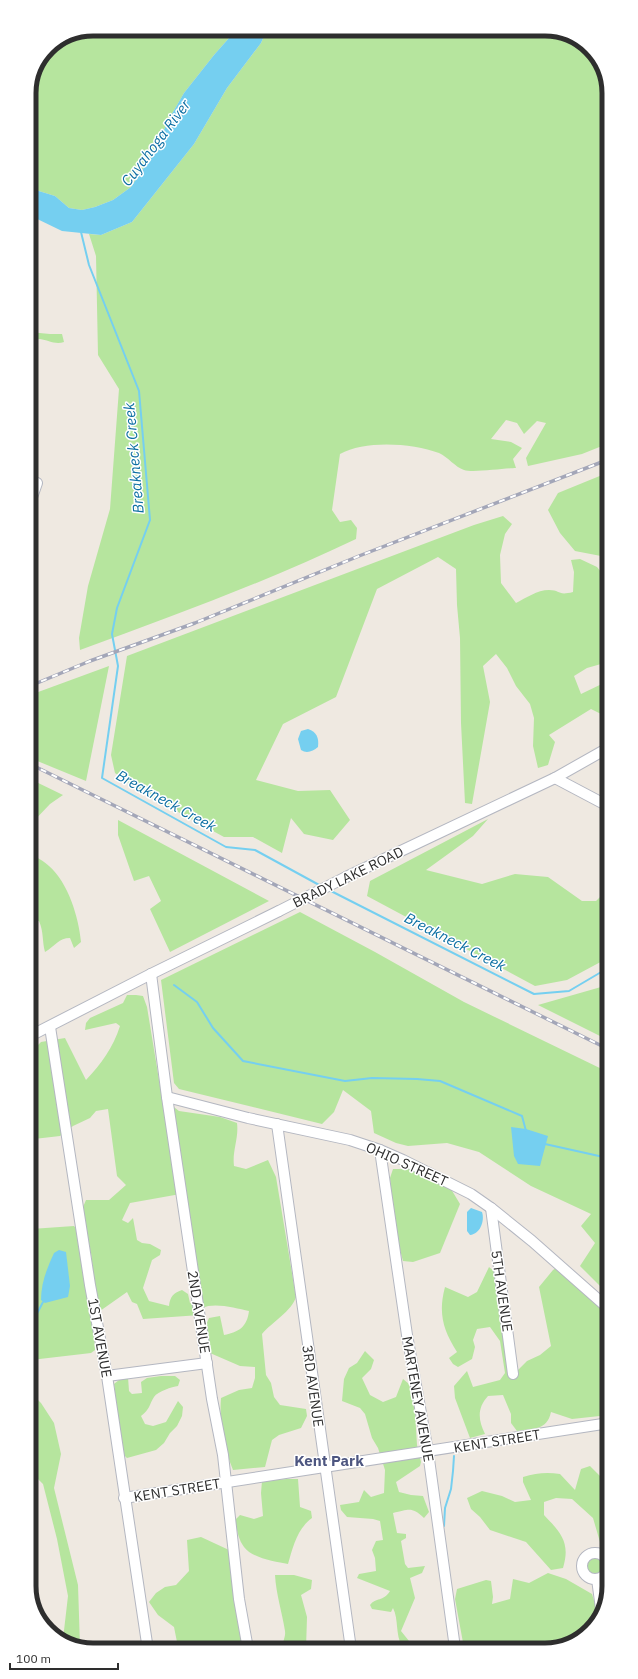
<svg xmlns="http://www.w3.org/2000/svg" width="638" height="1679" viewBox="0 0 638 1679" font-family="'IBM Plex Sans',sans-serif">
	<rect width="100%" height="100%" fill="#efe9e1"/>
	<g fill="#b6e59e">
		<path d="M 93,29 L 237,29 L 214,55 L 184,93 L 169,119 L 153,154 L 131,187 L 113,200 L 95,207 L 82,210 L 69,208 L 55,196 L 29,188 L 29,89 L 48,47 Z"/>
		<path d="M 267,29 L 550,29 L 584,42 L 607,76 L 607,444 L 582,454 L 528,466 L 526,458 L 546,423 L 537,421 L 524,434 L 517,423 L 506,420 L 491,439 L 511,442 L 522,448 L 513,459 L 516,468 C 506,468 473,473 464,470 C 455,467 448,457 439,453 C 412,443 365,440 340,454 L 332,510 L 340,522 L 351,520 L 357,528 L 356,539 C 266,582 173,616 80,650 L 79,638 L 88,586 L 110,509 L 119,389 L 98,355 L 96,256 L 89,234 L 101,235 L 132,222 L 194,144 L 227,88 L 261,43 Z"/>
		<path d="M 29,332 L 50,334 L 62,334 L 64,342 C 55,345 48,340 40,339 C 37,339 33,341 29,341 Z"/>
		<path d="M 607,473 L 607,551 L 605,551 L 601,556 L 575,551 L 560,533 L 548,510 L 558,493 Z"/>
		<path d="M 503,516 L 512,524 L 505,534 L 500,555 L 501,583 L 516,603 C 526,598 537,590 549,590 C 561,590 557,596 573,592 L 574,572 L 571,560 L 580,559 L 597,567 L 606,578 L 607,596 L 603,617 L 608,634 L 608,662 L 587,668 L 574,676 L 581,694 L 608,681 L 608,723 L 603,715 L 591,709 L 549,735 L 555,742 L 548,765 L 538,768 L 533,746 L 534,718 L 530,704 L 516,686 L 507,668 L 496,654 L 483,666 L 490,702 L 472,804 L 465,803 L 461,723 L 460,638 L 457,605 L 456,569 L 438,557 L 377,589 L 336,697 L 283,724 L 256,780 L 298,791 L 330,790 L 350,820 L 333,840 L 304,834 L 291,818 L 282,853 L 253,837 L 224,837 L 134,788 L 115,773 L 111,755 L 127,656 L 474,525 Z"/>
		<path d="M 109,666 L 86,781 L 30,758 L 30,695 Z"/>
		<path d="M 30,779 L 63,795 L 50,804 L 30,825 Z"/>
		<path d="M 488,819 L 473,836 L 426,870 L 482,884 L 515,874 L 548,877 L 582,901 L 596,901 L 608,889 L 608,958 L 567,980 L 535,986 L 367,896 L 370,881 Z"/>
		<path d="M 118,820 L 269,901 L 170,952 L 150,909 L 161,901 L 149,876 L 134,881 L 118,835 Z"/>
		<path d="M 30,854 C 36,857 44,861 49,866 C 68,882 79,918 81,942 L 74,948 L 70,938 C 59,938 55,946 45,952 C 42,941 44,933 39,921 L 30,922 Z"/>
		<path d="M 300,912 L 375,952 L 464,1002 L 608,1072 L 609,1288 L 605,1291 L 580,1266 L 595,1243 L 581,1226 L 591,1214 L 531,1186 L 479,1152 L 447,1143 L 408,1146 L 396,1143 L 374,1133 L 371,1111 L 343,1090 L 334,1112 L 322,1124 L 179,1089 L 174,1083 L 161,980 Z"/>
		<path d="M 608,985 L 608,1040 L 538,1005 Z"/>
		<path d="M 127,995 L 136,995 L 143,996 L 147,1007 L 162,1098 L 179,1111 L 220,1117 L 237,1123 C 239,1138 232,1151 234,1166 L 246,1169 L 268,1160 L 276,1177 L 296,1297 C 292,1311 272,1322 262,1334 L 266,1375 L 271,1383 L 274,1397 L 280,1405 L 306,1409 L 307,1416 L 301,1428 L 279,1435 L 272,1440 L 265,1467 L 233,1470 C 224,1448 219,1422 221,1398 L 239,1390 L 252,1388 L 255,1378 L 255,1367 L 240,1366 L 210,1353 L 206,1325 L 209,1318 L 220,1316 L 224,1335 C 239,1332 247,1327 249,1311 C 236,1308 214,1302 202,1308 L 186,1193 L 130,1203 L 122,1220 L 128,1223 L 133,1218 L 137,1240 L 142,1243 L 150,1244 L 161,1250 L 160,1255 L 152,1260 L 143,1288 L 149,1301 L 169,1306 C 170,1297 173,1293 182,1290 L 188,1294 L 190,1303 L 196,1304 L 200,1315 L 143,1319 L 137,1304 L 132,1302 L 127,1292 L 100,1311 L 96,1296 L 91,1253 L 86,1254 L 83,1207 L 86,1200 L 109,1200 L 126,1185 L 117,1176 L 108,1109 L 96,1111 L 90,1118 L 73,1126 L 60,1136 L 34,1139 L 31,1123 L 30,1061 L 34,1049 L 41,1042 L 65,1038 L 86,1080 C 101,1064 113,1048 120,1026 L 116,1023 L 85,1030 L 86,1023 L 90,1018 L 123,1003 Z"/>
		<path d="M 393,1169 L 416,1169 L 451,1189 L 460,1204 L 440,1253 L 413,1262 L 403,1261 L 394,1228 L 390,1178 Z"/>
		<path d="M 74,1226 L 77,1230 L 93,1318 L 95,1350 L 91,1353 L 31,1360 L 31,1229 Z"/>
		<path d="M 489,1267 L 497,1274 L 506,1342 L 506,1365 L 514,1374 L 527,1361 L 540,1355 L 551,1346 L 539,1287 L 553,1270 L 556,1268 L 609,1315 L 609,1415 L 572,1419 L 551,1412 C 547,1431 533,1428 517,1431 L 511,1423 L 511,1414 L 503,1395 L 488,1396 C 477,1408 478,1420 485,1434 L 470,1438 L 455,1398 L 454,1386 L 467,1371 L 473,1387 L 500,1380 L 505,1373 L 500,1341 L 490,1327 L 477,1329 L 473,1340 L 475,1347 L 472,1359 L 458,1367 L 453,1364 L 449,1358 L 457,1352 C 443,1330 438,1313 445,1287 L 468,1297 L 477,1292 Z"/>
		<path d="M 365,1351 L 374,1360 L 371,1369 L 362,1378 L 370,1395 L 383,1402 L 396,1397 L 403,1379 L 409,1384 L 415,1412 L 417,1445 L 421,1462 L 420,1466 L 396,1482 L 399,1492 L 411,1495 L 423,1496 L 429,1512 L 424,1518 C 411,1506 409,1510 393,1513 L 397,1533 L 406,1534 L 406,1538 L 401,1541 L 405,1564 L 408,1568 L 425,1566 L 422,1573 L 410,1578 L 415,1598 L 401,1631 L 409,1641 L 402,1646 C 395,1634 399,1620 393,1608 L 391,1612 L 372,1609 L 370,1605 C 376,1597 383,1602 390,1591 L 357,1578 L 359,1574 L 376,1571 L 375,1558 L 372,1550 L 376,1541 L 383,1540 L 380,1521 L 373,1519 L 347,1517 L 341,1510 L 340,1505 L 359,1502 L 364,1490 L 371,1497 L 384,1493 L 385,1470 L 378,1448 L 372,1438 L 365,1414 L 360,1408 L 342,1401 L 344,1379 L 349,1368 L 357,1363 Z"/>
		<path d="M 161,1376 L 175,1376 L 180,1380 L 178,1386 C 172,1387 158,1391 154,1397 C 149,1405 150,1409 141,1416 L 145,1424 L 153,1426 L 166,1422 L 178,1401 L 183,1407 L 182,1416 L 177,1426 L 170,1433 L 164,1443 L 156,1450 L 127,1458 L 122,1453 L 114,1384 L 119,1380 L 128,1377 L 129,1391 L 132,1394 L 142,1393 L 141,1382 L 147,1378 Z"/>
		<path d="M 31,1393 L 41,1403 L 54,1423 L 61,1454 L 54,1488 L 78,1585 L 80,1646 L 63,1639 L 68,1596 L 57,1539 L 43,1484 L 31,1472 Z"/>
		<path d="M 590,1466 L 605,1481 L 609,1477 L 609,1546 L 600,1542 L 593,1518 L 572,1499 L 556,1498 L 544,1502 L 544,1515 C 560,1532 571,1542 563,1568 L 551,1570 L 526,1542 L 490,1530 L 480,1517 L 471,1509 L 467,1498 L 482,1491 L 502,1496 L 515,1502 L 531,1500 L 523,1482 L 523,1477 C 536,1473 547,1472 560,1474 L 575,1490 L 581,1469 Z"/>
		<path d="M 287,1479 L 298,1479 L 300,1507 L 311,1511 L 312,1518 C 297,1529 293,1547 288,1564 C 275,1562 252,1558 244,1547 C 238,1539 237,1529 235,1520 L 240,1515 L 254,1519 L 263,1516 L 261,1493 L 262,1481 Z"/>
		<path d="M 201,1537 L 229,1550 L 235,1581 L 243,1649 L 174,1649 L 178,1647 L 174,1627 L 158,1615 L 149,1602 L 156,1593 L 165,1587 L 176,1585 L 189,1571 L 187,1540 Z"/>
		<circle cx="595" cy="1566" r="9"/>
		<path d="M 548,1573 L 566,1579 L 592,1594 L 596,1607 L 596,1625 L 562,1648 L 464,1648 L 455,1599 L 457,1589 L 486,1580 L 491,1581 L 493,1597 L 492,1604 L 510,1599 L 513,1579 L 529,1583 Z"/>
		<path d="M 275,1575 L 294,1575 L 312,1580 L 311,1589 L 301,1595 L 307,1617 L 306,1649 L 283,1649 C 282,1641 286,1637 285,1631 C 282,1612 276,1594 275,1575 Z"/>
	</g>
	<g fill="#75cff0">
		<path d="M 237,29 L 267,29 L 261,43 L 227,88 L 194,144 L 132,222 L 101,235 L 62,231 L 29,215 L 29,188 L 55,196 L 69,208 L 82,210 L 95,207 L 113,200 L 131,187 L 153,154 L 169,119 L 184,93 L 214,55 Z"/>
		<path d="M 308,729 C 317,732 319,738 318,747 C 313,751 307,754 301,750 L 298,739 L 301,731 Z"/>
		<path d="M 511,1127 L 526,1129 L 548,1136 L 540,1166 L 518,1164 L 514,1156 Z"/>
		<path d="M 471,1208 L 482,1212 C 485,1221 480,1234 470,1235 L 467,1231 L 467,1212 Z"/>
		<path d="M 59,1250 L 66,1252 L 70,1286 L 68,1297 L 45,1303 L 41,1300 C 41,1283 47,1268 54,1253 Z"/>
	</g>
	<g fill="none" stroke-linecap="round" stroke-linejoin="round">
		<g stroke="#75cff0" stroke-width="2">
			<path d="M 81,232 L 89,265 L 139,391 L 150,520 L 117,608 L 112,634 L 118,666 L 102,778 L 226,847 L 255,850 L 321,886"/>
			<path d="M 329,890 L 534,994 L 569,991 L 608,968"/>
			<path d="M 174,985 L 197,1002 L 213,1028 L 243,1061 L 345,1081 L 372,1078 L 417,1079 L 440,1081 L 522,1116 L 526,1131"/>
			<path d="M 545,1144 L 608,1158"/>
			<path d="M 31,1325 L 43,1302"/>
			<path d="M 444,1526 L 445,1508 L 451,1489 L 453,1471 L 454,1456"/>
		</g>
		<defs>
			<g id="minor">
				<path d="M 30,503 L 37,483"/>
				<path d="M 555,778 L 608,806"/>
				<path d="M 346,877 L 555,778 L 608,748"/>
				<path d="M 151,974 L 167,1097 L 212,1399 L 223,1455 L 239,1599 L 248,1649"/>
				<path d="M 50,1027 L 90,1285 L 107,1376 L 148,1650"/>
				<path d="M 30,1036 L 151,974 L 279,911"/>
				<path d="M 167,1097 L 248,1118 L 350,1140 L 380,1150 L 403,1160 L 471,1194 L 491,1208 L 532,1241 L 609,1309"/>
				<path d="M 277,1124 L 351,1649"/>
				<path d="M 380,1150 L 407,1335 L 428,1452 L 455,1648"/>
				<path d="M 491,1208 L 513,1374"/>
				<path d="M 107,1376 L 207,1363"/>
				<path d="M 124,1498 L 609,1423"/>
				<circle cx="595" cy="1566" r="13"/>
				<path d="M 597,1579 L 601,1609"/>
			</g>
		</defs>
		<use href="#minor" stroke="#b4b7c1" stroke-width="12"/>
		<use href="#minor" stroke="#fff" stroke-width="10"/>
		<defs>
			<g id="rail">
				<path d="M 30,686 L 90,661 L 195,623 L 359,556 L 607,460"/>
				<path d="M 30,764 L 608,1049"/>
			</g>
		</defs>
		<use href="#rail" stroke="#a3a6b8" stroke-width="3.5"/>
		<use href="#rail" stroke="#fff" stroke-width="2" stroke-dasharray="6" stroke-linecap="butt"/>
		<defs>
			<path id="minor-bridge" d="M 279,911 L 346,877"/>
		</defs>
		<use href="#minor-bridge" stroke="#b4b7c1" stroke-width="12" stroke-linecap="butt"/>
		<use href="#minor-bridge" stroke="#fff" stroke-width="10"/>
	</g>
	<g text-anchor="middle" stroke-width="3" stroke-linejoin="round" paint-order="stroke">
		<g font-size="14" fill="#2e2e2e" stroke="#fff">
			<text transform="translate(348 877) rotate(-26)" y="5">BRADY LAKE ROAD</text>
			<text transform="translate(407 1164) rotate(24)" y="5">OHIO STREET</text>
			<text transform="translate(502 1291) rotate(82)" y="5">5TH AVENUE</text>
			<text transform="translate(199 1312) rotate(81)" y="5">2ND AVENUE</text>
			<text transform="translate(100 1338) rotate(80)" y="5">1ST AVENUE</text>
			<text transform="translate(313 1386) rotate(82)" y="5">3RD AVENUE</text>
			<text transform="translate(418 1399) rotate(80)" y="5">MARTENEY AVENUE</text>
			<text transform="translate(497 1441) rotate(-9)" y="5">KENT STREET</text>
			<text transform="translate(177 1490) rotate(-9)" y="5">KENT STREET</text>
		</g>
		<g font-size="15" font-style="italic" fill="#0d6fa3" stroke="#fff">
			<text transform="translate(156 143) rotate(-53)" y="5">Cuyahoga River</text>
			<text transform="translate(134 458) rotate(-95)" y="5">Breakneck Creek</text>
			<text transform="translate(166 801) rotate(29)" y="5">Breakneck Creek</text>
			<text transform="translate(455 942) rotate(27)" y="5">Breakneck Creek</text>
		</g>
		<g font-size="15" font-weight="bold" fill="#4d5680" stroke="#fff">
			<text x="329" y="1466">Kent Park</text>
		</g>
	</g>
	<path d="M0 0H638V1679H0ZM93 36H545A57 57 0 0 1 602 93V1586A57 57 0 0 1 545 1643H93A57 57 0 0 1 36 1586V93A57 57 0 0 1 93 36Z" fill="#fff" fill-rule="evenodd"/>
	<path fill="none" stroke="#2e2e2e" stroke-width="5" d="M93 36H545A57 57 0 0 1 602 93V1586A57 57 0 0 1 545 1643H93A57 57 0 0 1 36 1586V93A57 57 0 0 1 93 36Z"/>
	<path d="M10 1663v6h108v-6" fill="none" stroke="#2e2e2e" stroke-width="2"/>
	<text x="16" y="1663" font-size="12" fill="#2e2e2e" stroke="#ffffff" stroke-width="3" paint-order="stroke">100 m</text>
</svg>
